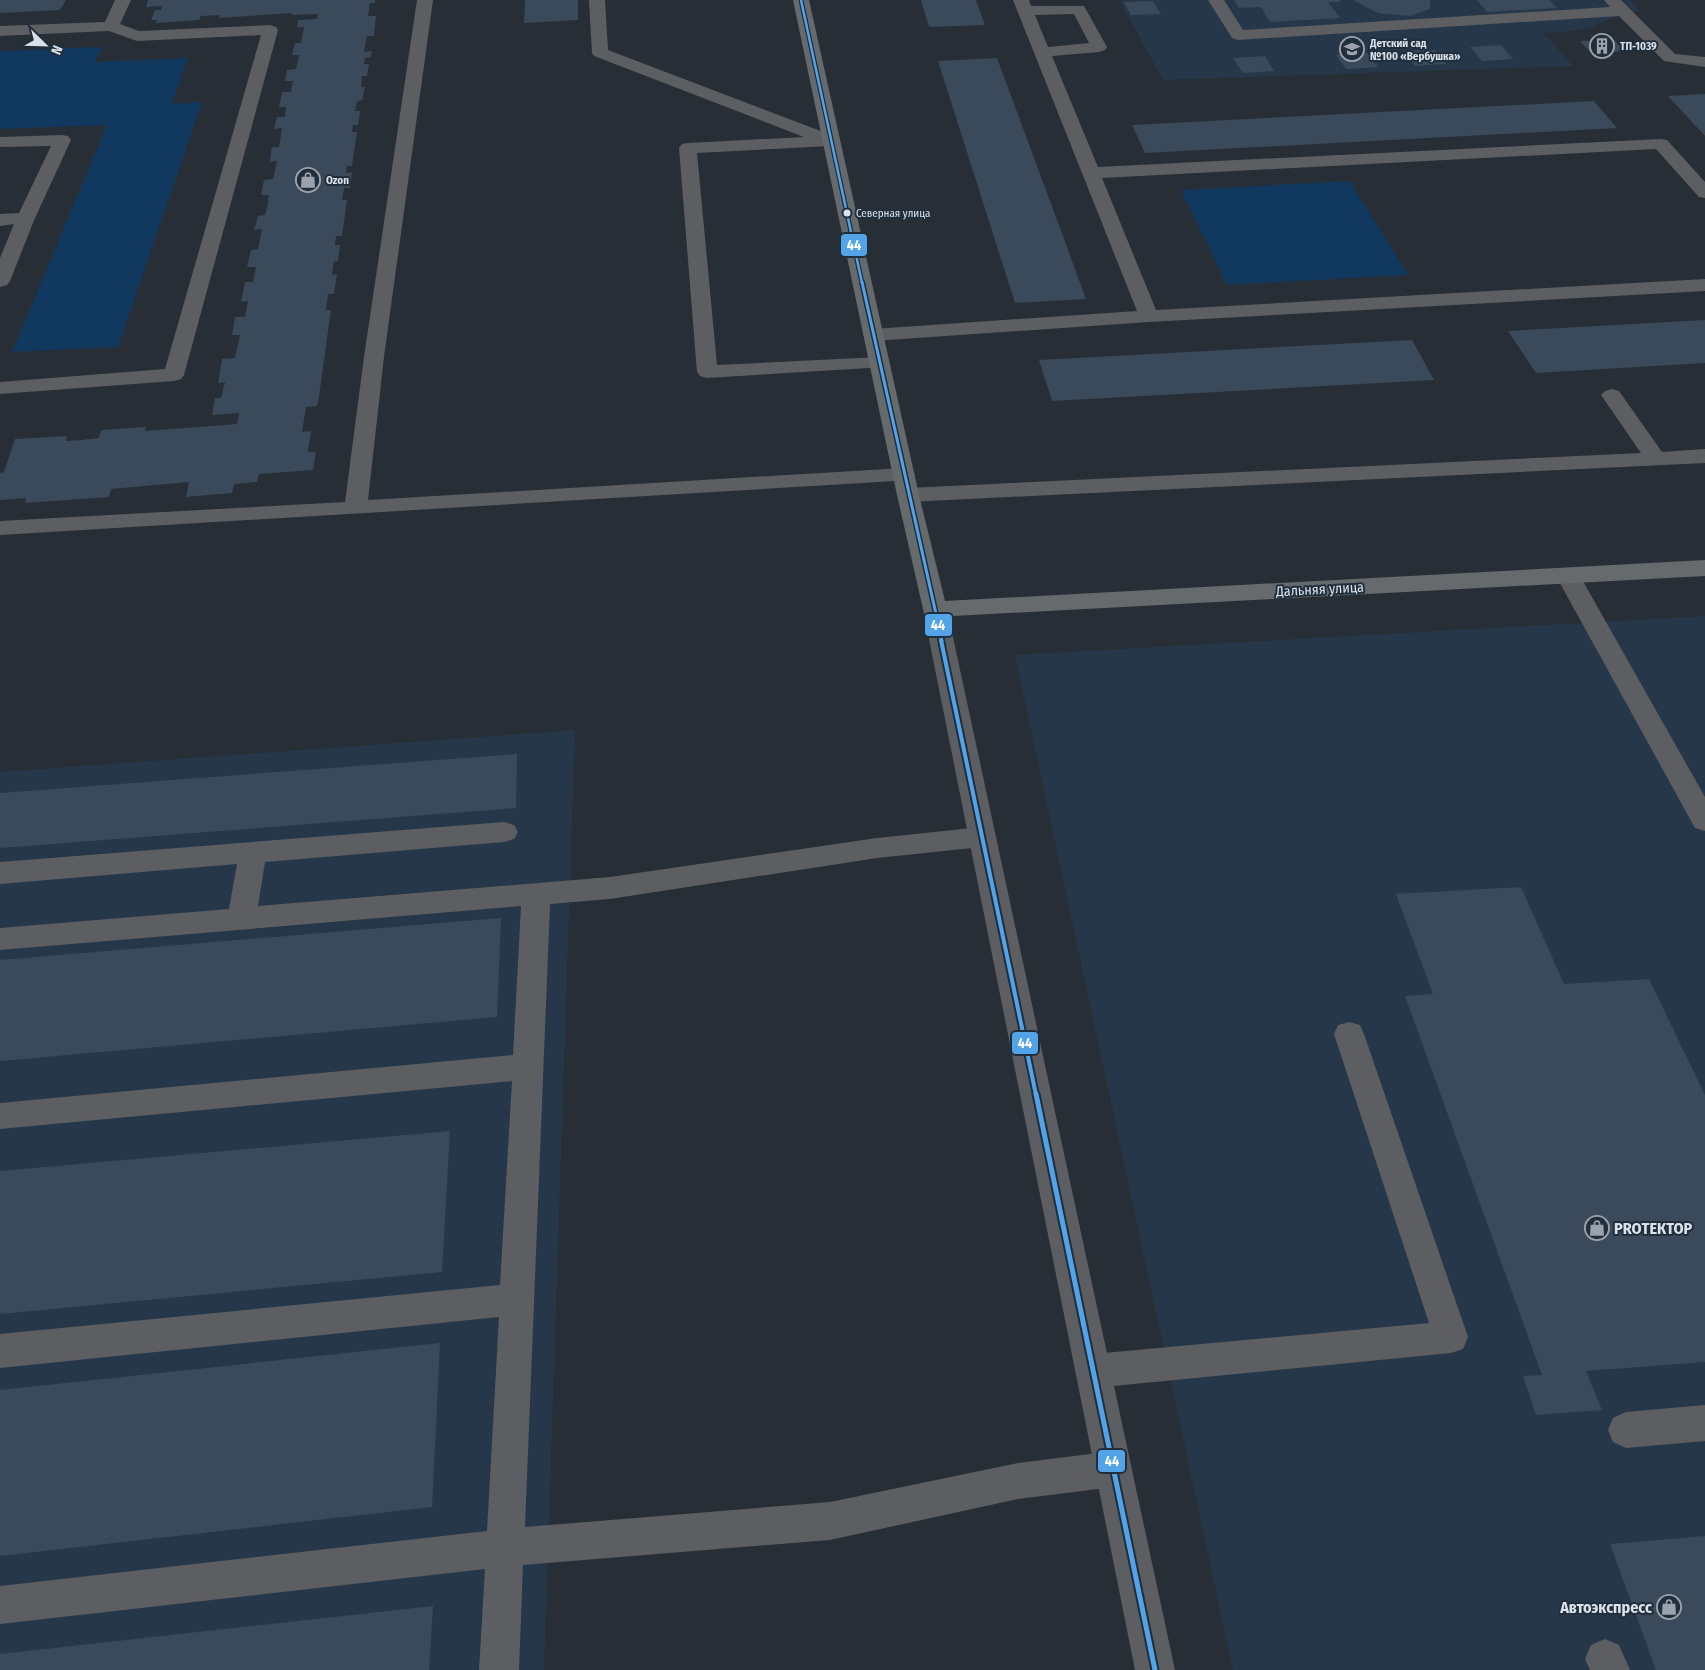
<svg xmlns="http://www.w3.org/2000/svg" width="1705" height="1670" viewBox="0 0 1705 1670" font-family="'Fira Sans Condensed',sans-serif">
	<rect width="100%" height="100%" fill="#272e36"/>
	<g fill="#263749">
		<path d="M 1119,0 L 1630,0 L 1640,11 L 1609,19 L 1592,27 L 1574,31 L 1544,33 L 1573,66 L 1163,80 Z"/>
		<path d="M 1705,616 L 1705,1670 L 1233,1670 L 1015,655 Z"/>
		<path d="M 575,730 L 544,1670 L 0,1670 L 0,772 Z"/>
	</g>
	<g fill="#11385e">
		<path d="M 102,47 L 95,62 L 188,58 L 172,104 L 202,102 L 118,347 L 12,352 L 107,125 L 0,129 L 0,51 Z"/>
		<path d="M 1350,181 L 1408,275 L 1227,285 L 1181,190 Z"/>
	</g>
	<g fill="#3a4a5a">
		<path d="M 0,0 L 66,0 L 60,10 L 0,13 Z"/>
		<path d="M 148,0 L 375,0 L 375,3 L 370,3 L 368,16 L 376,16 L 374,36 L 367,36 L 364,52 L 372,51 L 371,57 L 365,58 L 364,64 L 369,64 L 367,76 L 362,76 L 361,87 L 365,87 L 362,100 L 357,101 L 355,111 L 360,111 L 358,125 L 353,125 L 352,132 L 357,132 L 352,166 L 347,166 L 346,173 L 352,172 L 350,188 L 344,188 L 342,200 L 347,200 L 342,236 L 336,236 L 335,245 L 340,245 L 338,261 L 334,261 L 332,275 L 337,274 L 334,294 L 328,294 L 326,310 L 331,310 L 319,396 L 317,406 L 306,407 L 302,432 L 311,431 L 308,452 L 316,452 L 313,470 L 259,474 L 257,482 L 234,484 L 232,493 L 186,497 L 189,482 L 111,489 L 109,497 L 25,503 L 26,498 L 0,500 L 0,473 L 4,472 L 15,439 L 67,436 L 66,441 L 81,440 L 99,438 L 101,430 L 146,427 L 145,431 L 237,424 L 239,413 L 212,415 L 215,398 L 221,398 L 225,382 L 218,383 L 222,359 L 235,358 L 240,335 L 232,335 L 235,317 L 245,317 L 248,301 L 241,302 L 245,282 L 253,282 L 256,267 L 247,267 L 251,250 L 258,249 L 262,229 L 254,230 L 258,216 L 265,215 L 267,208 L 269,195 L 261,195 L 264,180 L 273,179 L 277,161 L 270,162 L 271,151 L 272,147 L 279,147 L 282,128 L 274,129 L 277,117 L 285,117 L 286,107 L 279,107 L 282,92 L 291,92 L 293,81 L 285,81 L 287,70 L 296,69 L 299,55 L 292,55 L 295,43 L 301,43 L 304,27 L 297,27 L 298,20 L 317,19 L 318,14 L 291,15 L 292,13 L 219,18 L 220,15 L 201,16 L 199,20 L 156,23 L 157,20 L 151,20 L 155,10 L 161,10 L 162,6 L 146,7 Z"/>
		<path d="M 525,0 L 578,0 L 578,20 L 524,23 Z"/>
		<path d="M 921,0 L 976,0 L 985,25 L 929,27 Z"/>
		<path d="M 1234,0 L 1340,0 L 1340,2 L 1328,2 L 1340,18 L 1270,22 L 1261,7 L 1239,8 Z"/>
		<path d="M 1353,0 L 1430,0 L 1430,9 L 1410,16 L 1378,13 Z"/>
		<path d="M 1477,0 L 1549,0 L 1557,8 L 1487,12 Z"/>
		<path d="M 1153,1 L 1161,14 L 1131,15 L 1124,2 Z"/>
		<path d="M 1614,40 L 1625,51 L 1591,53 L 1580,41 Z"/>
		<path d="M 1501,45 L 1513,59 L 1482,61 L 1470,47 Z"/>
		<path d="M 1435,50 L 1446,64 L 1415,66 L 1404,51 Z"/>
		<path d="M 1367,53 L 1378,67 L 1346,69 L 1336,55 Z"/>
		<path d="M 1265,56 L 1274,71 L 1243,73 L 1233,58 Z"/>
		<path d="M 997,58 L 1060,228 L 1086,299 L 1015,303 L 938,61 Z"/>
		<path d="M 1705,94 L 1705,136 L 1668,96 Z"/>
		<path d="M 1594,101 L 1617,128 L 1145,153 L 1132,125 Z"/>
		<path d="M 1705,320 L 1705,363 L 1536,373 L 1508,331 Z"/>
		<path d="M 1412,340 L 1434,380 L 1052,401 L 1039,360 Z"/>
		<path d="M 517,754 L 516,808 L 0,848 L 0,793 Z"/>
		<path d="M 1521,887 L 1564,984 L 1649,979 L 1705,1095 L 1705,1362 L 1586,1371 L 1602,1410 L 1536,1415 L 1523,1376 L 1542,1375 L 1405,996 L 1433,994 L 1396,894 Z"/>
		<path d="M 501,918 L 497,1017 L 0,1061 L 0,960 Z"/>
		<path d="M 450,1131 L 442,1272 L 0,1314 L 0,1171 Z"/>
		<path d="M 440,1343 L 432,1507 L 0,1556 L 0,1390 Z"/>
		<path d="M 1705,1536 L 1705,1670 L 1656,1670 L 1610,1544 Z"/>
		<path d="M 433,1606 L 429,1670 L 0,1670 L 0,1654 Z"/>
	</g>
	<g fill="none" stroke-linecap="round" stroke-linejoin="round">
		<g fill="#5c5e61" fill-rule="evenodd">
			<path d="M 115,0 L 131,0 L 120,24 L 139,31 L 270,25 L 276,27 L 278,30 L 184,375 L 181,379 L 174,381 L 0,394 L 0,382 L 165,369 L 261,35 L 137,41 L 109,31 L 0,36 L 0,26 L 105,22 Z"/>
			<path d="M 417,0 L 433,0 L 384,357 L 368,500 L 904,468 L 912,470 L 915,475 L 912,480 L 0,535 L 0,521 L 345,502 L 364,357 Z"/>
			<path d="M 589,0 L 605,0 L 608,50 L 826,133 L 828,136 L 837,137 L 840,141 L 837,145 L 831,146 L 697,153 L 717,365 L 879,357 L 886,359 L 889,363 L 886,367 L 707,378 L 700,376 L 697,372 L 679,148 L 682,144 L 688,143 L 804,137 L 594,56 L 592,53 Z"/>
			<path d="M 1013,0 L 1029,0 L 1031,6 L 1084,6 L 1107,47 L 1105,50 L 1099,52 L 1052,56 L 1098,167 L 1661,139 L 1667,140 L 1705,182 L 1705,198 L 1699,197 L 1656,149 L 1102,178 L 1156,310 L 1705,279 L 1705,291 L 1149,322 L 873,341 L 866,339 L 863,335 L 866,331 L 873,329 L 1137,311 ZM 1074,14 L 1089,43 L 1048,47 L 1035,15 Z"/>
			<path d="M 1208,0 L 1224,0 L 1243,30 L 1610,7 L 1604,0 L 1621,0 L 1675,54 L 1705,57 L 1705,67 L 1664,61 L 1619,16 L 1238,40 L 1232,38 Z"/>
			<path d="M 62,135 L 68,136 L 71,140 L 35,218 L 10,281 L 7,285 L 0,287 L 0,258 L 14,224 L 0,226 L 0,214 L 19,213 L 51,146 L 0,147 L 0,137 Z"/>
			<path d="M 1612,389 L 1619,391 L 1662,452 L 1705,449 L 1705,463 L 908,502 L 900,500 L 897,495 L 900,490 L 908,488 L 1641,453 L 1601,395 L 1605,391 Z"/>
			<path d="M 1568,568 L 1576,571 L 1580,576 L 1705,797 L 1705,831 L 1695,828 L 1556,576 L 1560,571 Z"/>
			<path d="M 504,822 L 514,825 L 518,832 L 514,839 L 504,842 L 265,862 L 258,906 L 610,877 L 877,838 L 982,827 L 992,830 L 996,837 L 992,844 L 982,847 L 877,858 L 610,899 L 550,904 L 525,1527 L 830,1502 L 1018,1463 L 1114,1451 L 1127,1456 L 1132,1469 L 1127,1482 L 1114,1487 L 1018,1499 L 830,1540 L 523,1565 L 519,1670 L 479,1670 L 485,1569 L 0,1624 L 0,1586 L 487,1531 L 499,1317 L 0,1368 L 0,1334 L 500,1285 L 512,1081 L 0,1129 L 0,1103 L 513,1055 L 521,906 L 0,950 L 0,928 L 229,909 L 237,864 L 0,884 L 0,862 Z"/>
			<path d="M 1349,1022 L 1360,1025 L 1364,1034 L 1468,1337 L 1463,1349 L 1451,1353 L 1093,1388 L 1081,1383 L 1075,1371 L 1081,1359 L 1093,1354 L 1429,1323 L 1334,1034 L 1338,1025 Z"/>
			<path d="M 1705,1405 L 1705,1441 L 1626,1448 L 1613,1442 L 1608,1430 L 1613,1418 L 1626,1412 Z"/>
			<path d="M 1605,1639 L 1619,1645 L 1630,1670 L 1590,1670 L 1585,1659 L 1591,1645 Z"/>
		</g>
		<path fill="#5c5e61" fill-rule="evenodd" d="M 935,601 L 944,603 L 947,609 L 1175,1670 L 1135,1670 L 923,609 L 926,603 Z"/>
		<path fill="#676a6d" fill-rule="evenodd" d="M 793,0 L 809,0 L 919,495 L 945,601 L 1705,560 L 1705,576 L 935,617 L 926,615 L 923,609 L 897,495 Z"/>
		<defs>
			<path id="bus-1-far3" d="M 801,0 L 862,283"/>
			<path id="bus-1-far2" d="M 862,282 L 942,641"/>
			<path id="bus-1-far1" d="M 941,640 L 1036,1095"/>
			<path id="bus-1" d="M 1036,1094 L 1155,1670"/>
		</defs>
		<use href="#bus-1-far3" stroke="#212e3c" stroke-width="5"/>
		<use href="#bus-1-far2" stroke="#212e3c" stroke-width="6"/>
		<use href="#bus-1-far1" stroke="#212e3c" stroke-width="8"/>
		<use href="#bus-1" stroke="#212e3c" stroke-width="9"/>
		<use href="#bus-1-far3" stroke="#53a3e8" stroke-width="2.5"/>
		<use href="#bus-1-far2" stroke="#53a3e8" stroke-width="3"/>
		<use href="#bus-1-far1" stroke="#53a3e8" stroke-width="4"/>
		<use href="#bus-1" stroke="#53a3e8" stroke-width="5"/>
	</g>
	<defs>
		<symbol id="building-ring" viewBox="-11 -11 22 22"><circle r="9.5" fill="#212e3c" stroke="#9ba2ac" stroke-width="1.5"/><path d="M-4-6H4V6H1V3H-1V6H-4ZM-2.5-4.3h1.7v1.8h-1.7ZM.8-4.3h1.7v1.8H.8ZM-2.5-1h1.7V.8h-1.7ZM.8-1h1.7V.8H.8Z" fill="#9ba2ac"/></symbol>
		<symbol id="school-ring" viewBox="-11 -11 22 22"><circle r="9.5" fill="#212e3c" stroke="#9ba2ac" stroke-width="1.5"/><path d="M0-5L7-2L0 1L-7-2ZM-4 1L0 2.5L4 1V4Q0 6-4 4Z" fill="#9ba2ac"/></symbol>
		<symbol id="shop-ring" viewBox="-11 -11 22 22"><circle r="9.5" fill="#212e3c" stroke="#9ba2ac" stroke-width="1.5"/><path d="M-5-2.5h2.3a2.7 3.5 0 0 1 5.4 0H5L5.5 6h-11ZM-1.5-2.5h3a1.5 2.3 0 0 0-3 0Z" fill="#9ba2ac"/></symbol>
	</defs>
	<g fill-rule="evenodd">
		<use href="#building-ring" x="1588" y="32" width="28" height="28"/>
		<use href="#school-ring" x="1338" y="35" width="28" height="28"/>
		<use href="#shop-ring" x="294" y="166" width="28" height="28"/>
		<use href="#shop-ring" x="1583" y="1214" width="28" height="28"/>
		<use href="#shop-ring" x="1655" y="1593" width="28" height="28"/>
	</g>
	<circle fill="#d9e1eb" stroke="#212e3c" stroke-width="2" cx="847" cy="213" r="4.5"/>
	<g text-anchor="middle" stroke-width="4" stroke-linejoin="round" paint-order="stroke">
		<g font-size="11" font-weight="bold" fill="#d9e1eb" stroke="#212e3c" text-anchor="start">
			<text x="1370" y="47">Детский сад<tspan x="1370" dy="13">№100 «Вербушка»</tspan></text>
			<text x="1620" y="50">ТП-1039</text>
			<text x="326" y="184">Ozon</text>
		</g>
		<g font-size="11" fill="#d9e1eb" stroke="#212e3c" text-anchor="start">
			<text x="856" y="217">Северная улица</text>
		</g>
		<g font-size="14" fill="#d9e1eb" stroke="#212e3c">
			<text transform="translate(1320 589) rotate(-3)" y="5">Дальняя улица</text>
		</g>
		<g font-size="16" font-weight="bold" fill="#d9e1eb" stroke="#212e3c" text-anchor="start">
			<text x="1614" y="1234">PROТЕКТОР</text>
			<text x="1652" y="1613" text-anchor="end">Автоэкспресс</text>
		</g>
	</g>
	<g stroke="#212e3c" stroke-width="2">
		<rect x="840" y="233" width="28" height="24" rx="5" fill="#53a3e8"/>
		<rect x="924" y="613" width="29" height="24" rx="5" fill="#53a3e8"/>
		<rect x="1011" y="1031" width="28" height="24" rx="5" fill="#53a3e8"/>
		<rect x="1097" y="1449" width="29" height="24" rx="5" fill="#53a3e8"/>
	</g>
	<g font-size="14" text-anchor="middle" font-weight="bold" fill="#fff">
		<text x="854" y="250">44</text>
		<text x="938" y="630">44</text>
		<text x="1025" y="1048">44</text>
		<text x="1112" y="1466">44</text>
	</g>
	<g transform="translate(45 45) rotate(113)" stroke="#212e3c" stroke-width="4" paint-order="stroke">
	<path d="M0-4L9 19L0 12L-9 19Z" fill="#d9e1eb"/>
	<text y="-8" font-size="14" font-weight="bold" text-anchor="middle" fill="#d9e1eb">N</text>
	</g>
</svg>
